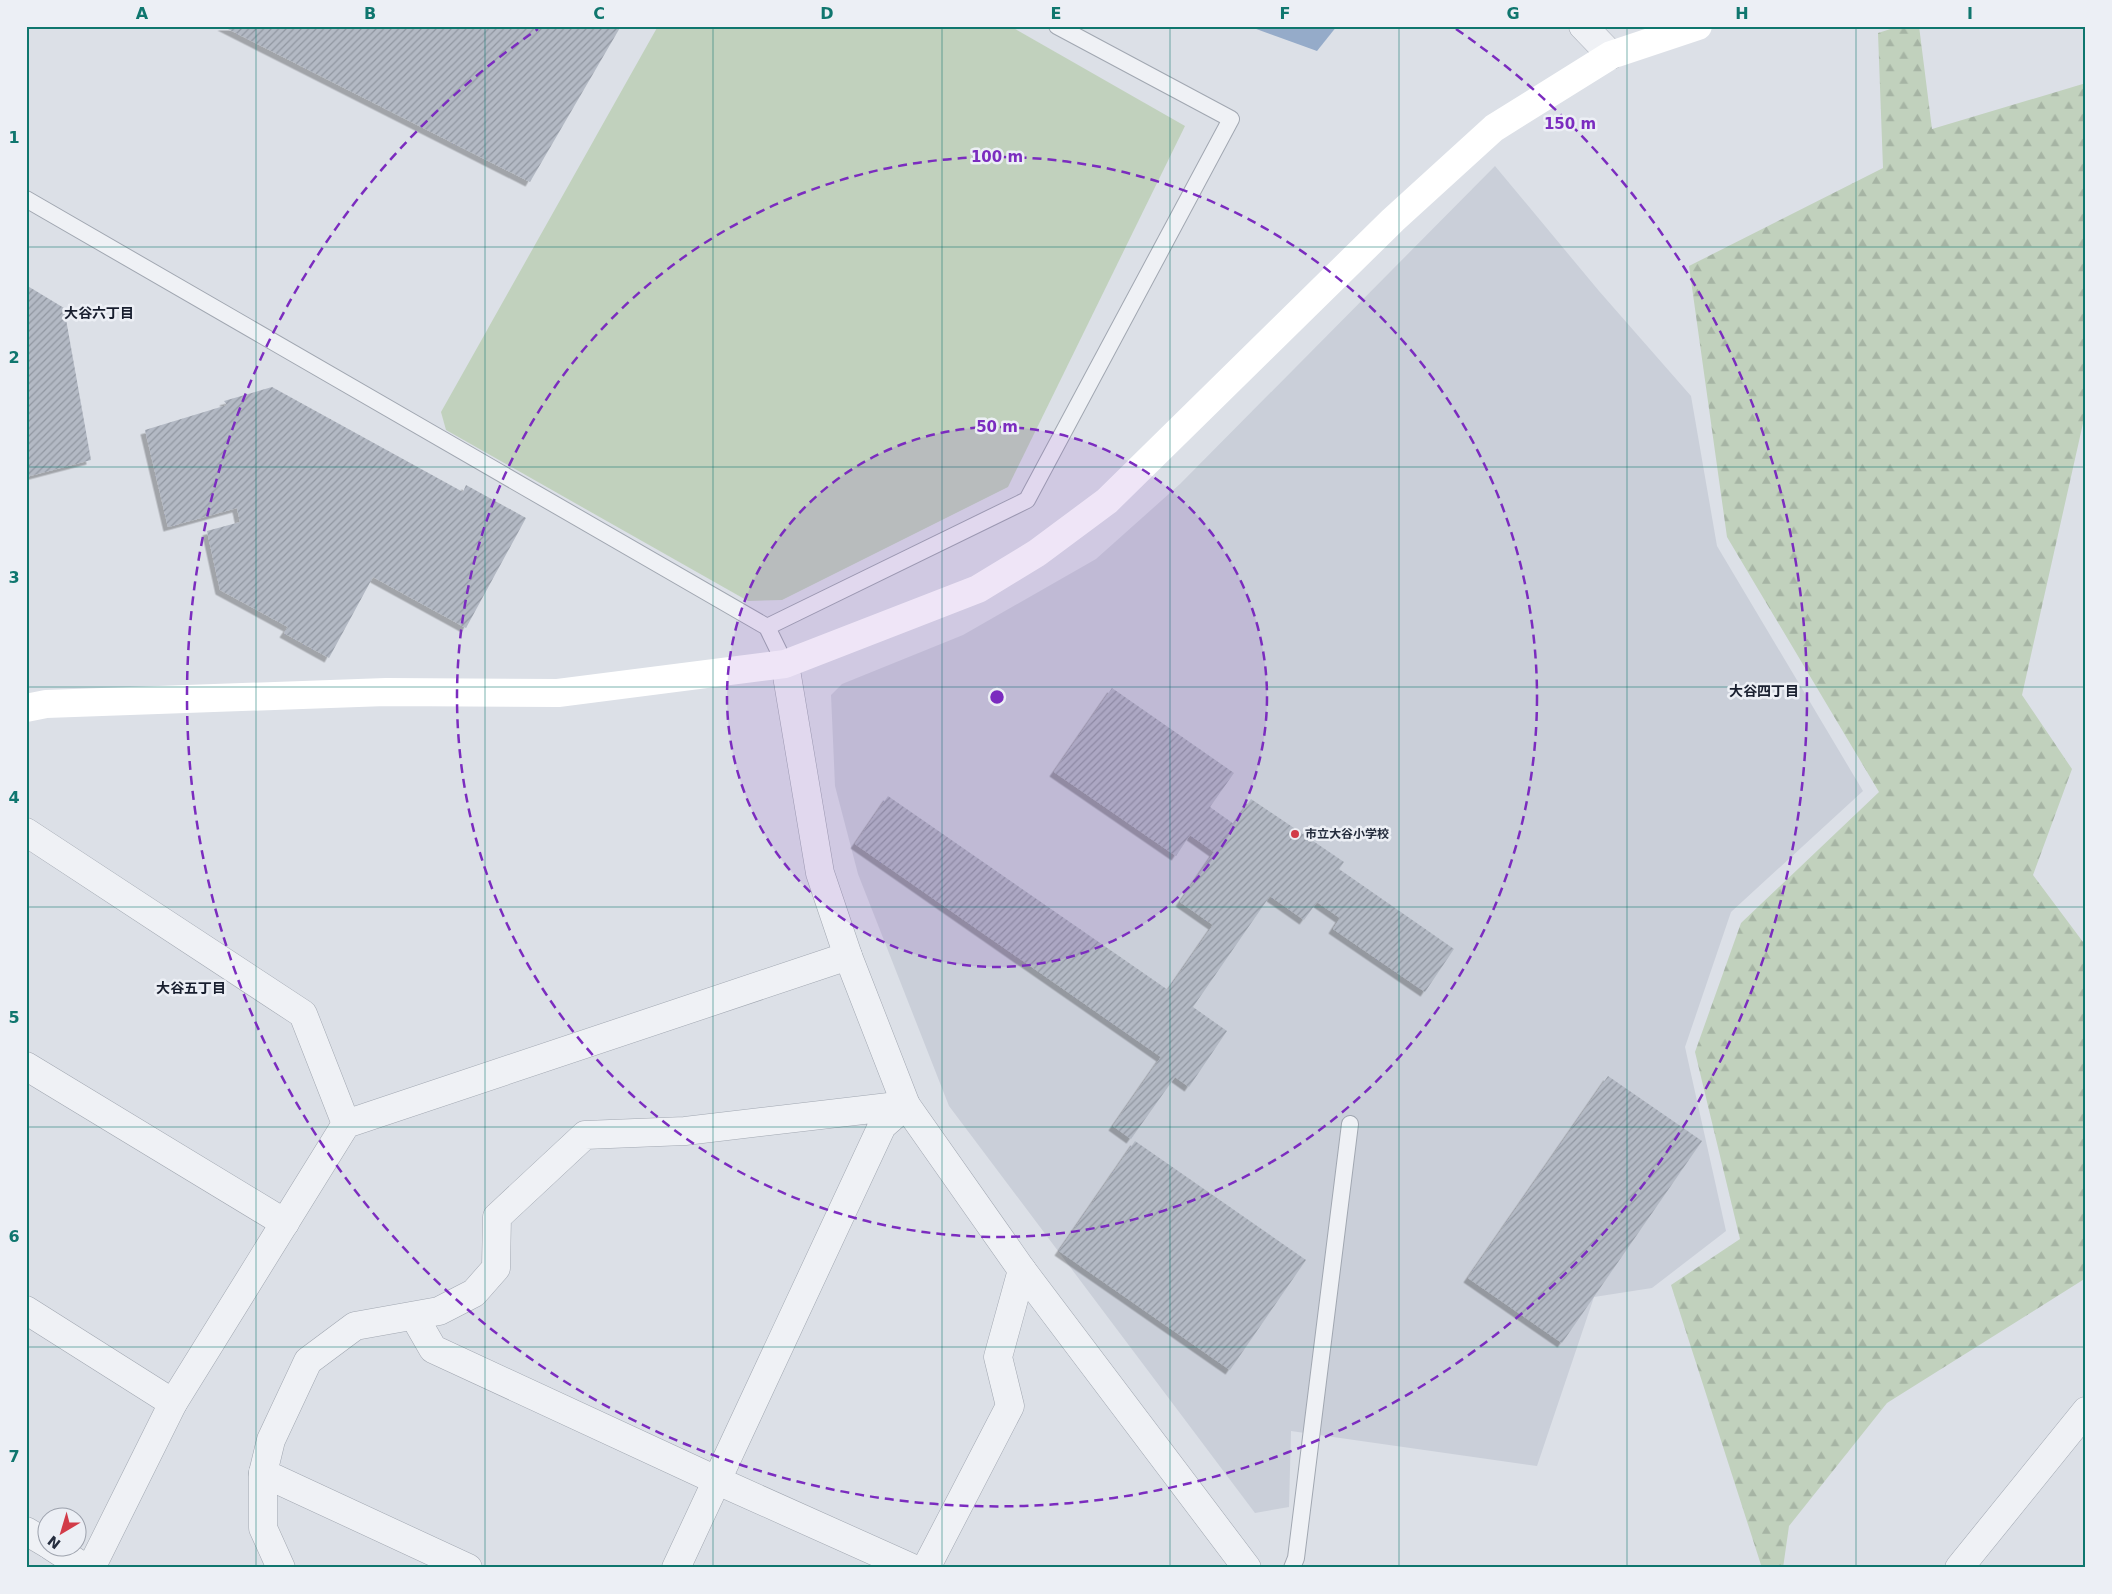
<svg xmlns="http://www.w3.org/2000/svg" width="2112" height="1594" viewBox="0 0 2112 1594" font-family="'DejaVu Sans','Noto Sans JP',sans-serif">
	<defs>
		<pattern id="forest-firs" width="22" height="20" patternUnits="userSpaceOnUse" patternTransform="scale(1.25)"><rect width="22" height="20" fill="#c1d1bd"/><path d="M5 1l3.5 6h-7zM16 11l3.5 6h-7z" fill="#a6b4a4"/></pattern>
		<pattern id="building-hatch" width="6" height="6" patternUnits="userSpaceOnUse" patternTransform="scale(1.25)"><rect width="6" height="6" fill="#b3b9c4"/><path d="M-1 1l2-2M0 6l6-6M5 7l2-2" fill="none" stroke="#9197a1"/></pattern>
		<filter id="shadow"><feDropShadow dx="-4.5" dy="4.5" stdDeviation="0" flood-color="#0004"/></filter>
	</defs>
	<rect width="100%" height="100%" fill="#dce0e7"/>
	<path fill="#cacfd9" d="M 1495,166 L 1599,291 L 1691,396 L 1717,546 L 1863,791 L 1731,912 L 1685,1047 L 1726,1231 L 1652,1288 L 1594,1297 L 1537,1466 L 1291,1431 L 1289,1507 L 1255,1513 L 949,1106 L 858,874 L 835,786 L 831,695 L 842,684 L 963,635 L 1096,559 L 1180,484 Z"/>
	<path fill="url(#forest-firs)" d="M 1900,26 L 1919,26 L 1932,129 L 2086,83 L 2086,410 L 2022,695 L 2072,769 L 2033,875 L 2086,946 L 2086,1278 L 1887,1403 L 1789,1526 L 1783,1568 L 1762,1568 L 1671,1285 L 1740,1239 L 1695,1052 L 1741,923 L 1879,792 L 1727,537 L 1689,266 L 1883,168 L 1878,33 Z"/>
	<path fill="#c1d1bd" d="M 658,26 L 1010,26 L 1185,126 L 1008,487 L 782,600 L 748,601 L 446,430 L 441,412 Z"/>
	<path fill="#95abc9" d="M 1248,26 L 1337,26 L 1317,51 Z"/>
	<g fill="url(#building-hatch)" filter="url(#shadow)">
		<path d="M 222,26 L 621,26 L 530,182 Z"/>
		<path d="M 26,285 L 64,308 L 91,460 L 26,477 Z"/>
		<path d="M 272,387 L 463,492 L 466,485 L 526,518 L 466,628 L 373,577 L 329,658 L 284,633 L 288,627 L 220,590 L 207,531 L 240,522 L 237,508 L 168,527 L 145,430 L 227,405 L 224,401 Z"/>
		<path d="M 1112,688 L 1234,773 L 1210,807 L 1234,824 L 1251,799 L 1344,862 L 1339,869 L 1454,949 L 1425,992 L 1333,929 L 1340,918 L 1317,902 L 1304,920 L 1270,896 L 1193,1007 L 1227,1031 L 1189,1087 L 1175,1077 L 1131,1139 L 1113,1126 L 1161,1057 L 855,844 L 888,796 L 1168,990 L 1213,925 L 1180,902 L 1214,852 L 1190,835 L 1176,856 L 1054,772 Z"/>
		<path d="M 1608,1076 L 1702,1141 L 1562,1343 L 1468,1278 Z"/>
		<path d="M 1135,1141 L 1306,1260 L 1230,1370 L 1059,1251 Z"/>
	</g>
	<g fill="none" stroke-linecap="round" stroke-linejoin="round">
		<defs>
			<g id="lane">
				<path d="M 26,199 L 767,627 L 785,664"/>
				<path d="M 767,627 L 1027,500 L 1231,119 L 1057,26"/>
				<path d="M 1292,1568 L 1296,1558 L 1350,1124"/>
			</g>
			<g id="street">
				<path d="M 1583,26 L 1611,55"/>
				<path d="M 785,664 L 820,873 L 848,956 L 906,1105 L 1022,1270 L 1247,1568"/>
				<path d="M 26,832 L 303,1014 L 346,1124"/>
				<path d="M 26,1066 L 285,1223"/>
				<path d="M 26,1310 L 173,1403"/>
				<path d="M 414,1316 L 433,1349 L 718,1481 L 912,1568"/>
				<path d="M 263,1473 L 263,1528 L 281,1568"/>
				<path d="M 26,1531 L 48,1544"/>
				<path d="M 51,1546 L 85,1568"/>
				<path d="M 91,1568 L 173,1403 L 346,1124 L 848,956"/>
				<path d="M 468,1568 L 263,1473 L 271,1440 L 308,1361 L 355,1326 L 439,1311 L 474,1293 L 496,1268 L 497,1217 L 585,1135 L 685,1131 L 906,1105 L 882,1126 L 676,1568"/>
				<path d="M 926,1568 L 1010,1406 L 998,1357 L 1022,1270"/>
				<path d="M 1959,1568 L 2086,1411"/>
			</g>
		</defs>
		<use href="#lane" stroke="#a1a7b1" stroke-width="18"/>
		<use href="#street" stroke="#a1a7b1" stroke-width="29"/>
		<use href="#lane" stroke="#eff1f5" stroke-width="16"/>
		<use href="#street" stroke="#eff1f5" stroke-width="28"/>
		<path stroke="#fff" stroke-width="28" d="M 26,708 L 46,704 L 386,692 L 558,693 L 785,664 L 978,589 L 1037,553 L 1107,501 L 1393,220 L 1494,128 L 1611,55 L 1698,26"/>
	</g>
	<path fill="none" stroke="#0f766e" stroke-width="1" stroke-opacity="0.55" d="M 256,26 L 256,1568M 485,26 L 485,1568M 713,26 L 713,1568M 942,26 L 942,1568M 1170,26 L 1170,1568M 1399,26 L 1399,1568M 1627,26 L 1627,1568M 1856,26 L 1856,1568M 26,247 L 2086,247M 26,467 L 2086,467M 26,687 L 2086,687M 26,907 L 2086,907M 26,1127 L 2086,1127M 26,1347 L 2086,1347"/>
	<circle cx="997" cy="697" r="270" fill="#7b2cbf" fill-opacity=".12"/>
	<g fill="none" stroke="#7b2cbf" stroke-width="2.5" stroke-dasharray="9 6">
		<circle cx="997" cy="697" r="270"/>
		<circle cx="997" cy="697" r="540"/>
		<path d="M1456 29A810 810 0 1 1 538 29"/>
	</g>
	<circle fill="#d23b48" stroke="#eceff5" stroke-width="2" cx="1295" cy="834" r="5"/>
	<g text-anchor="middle" stroke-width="5" stroke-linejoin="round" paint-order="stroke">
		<g font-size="12" font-weight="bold" fill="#252d3e" stroke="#eceff5" text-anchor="start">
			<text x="1305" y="838">市立大谷小学校</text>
		</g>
		<g font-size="14" font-weight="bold" fill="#181e2e" stroke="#eceff5">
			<text x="99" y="318">大谷六丁目</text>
			<text x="1764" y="696">大谷四丁目</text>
			<text x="191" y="993">大谷五丁目</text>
		</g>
	</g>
	<circle cx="997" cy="697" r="8" fill="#7b2cbf" stroke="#eceff5" stroke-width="2.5"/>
	<g font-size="15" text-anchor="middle" font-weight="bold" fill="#7b2cbf" stroke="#eceff5" stroke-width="5" stroke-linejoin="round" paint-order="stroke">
		<text x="1570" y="129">150 m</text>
		<text x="997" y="162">100 m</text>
		<text x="997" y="432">50 m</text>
	</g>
	<rect width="2112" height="1594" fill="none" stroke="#eceff5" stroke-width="55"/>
	<g transform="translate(62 1532) rotate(218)"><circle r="24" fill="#eceff5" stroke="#9ca1ac"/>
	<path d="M0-4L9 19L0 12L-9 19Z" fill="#d23b48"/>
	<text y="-8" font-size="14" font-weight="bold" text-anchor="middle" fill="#252d3e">N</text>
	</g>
	<rect x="28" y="28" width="2056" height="1538" fill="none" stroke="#0f766e" stroke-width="2"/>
	<g font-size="16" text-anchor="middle" font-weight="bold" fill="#0f766e">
		<text x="142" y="19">A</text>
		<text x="370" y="19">B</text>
		<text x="599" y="19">C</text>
		<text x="827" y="19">D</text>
		<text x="1056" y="19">E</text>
		<text x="1285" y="19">F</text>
		<text x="1513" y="19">G</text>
		<text x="1742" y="19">H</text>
		<text x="1970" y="19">I</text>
		<text x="14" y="143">1</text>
		<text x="14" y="363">2</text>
		<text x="14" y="583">3</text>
		<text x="14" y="803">4</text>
		<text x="14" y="1023">5</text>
		<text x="14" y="1242">6</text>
		<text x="14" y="1462">7</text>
	</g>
</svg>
